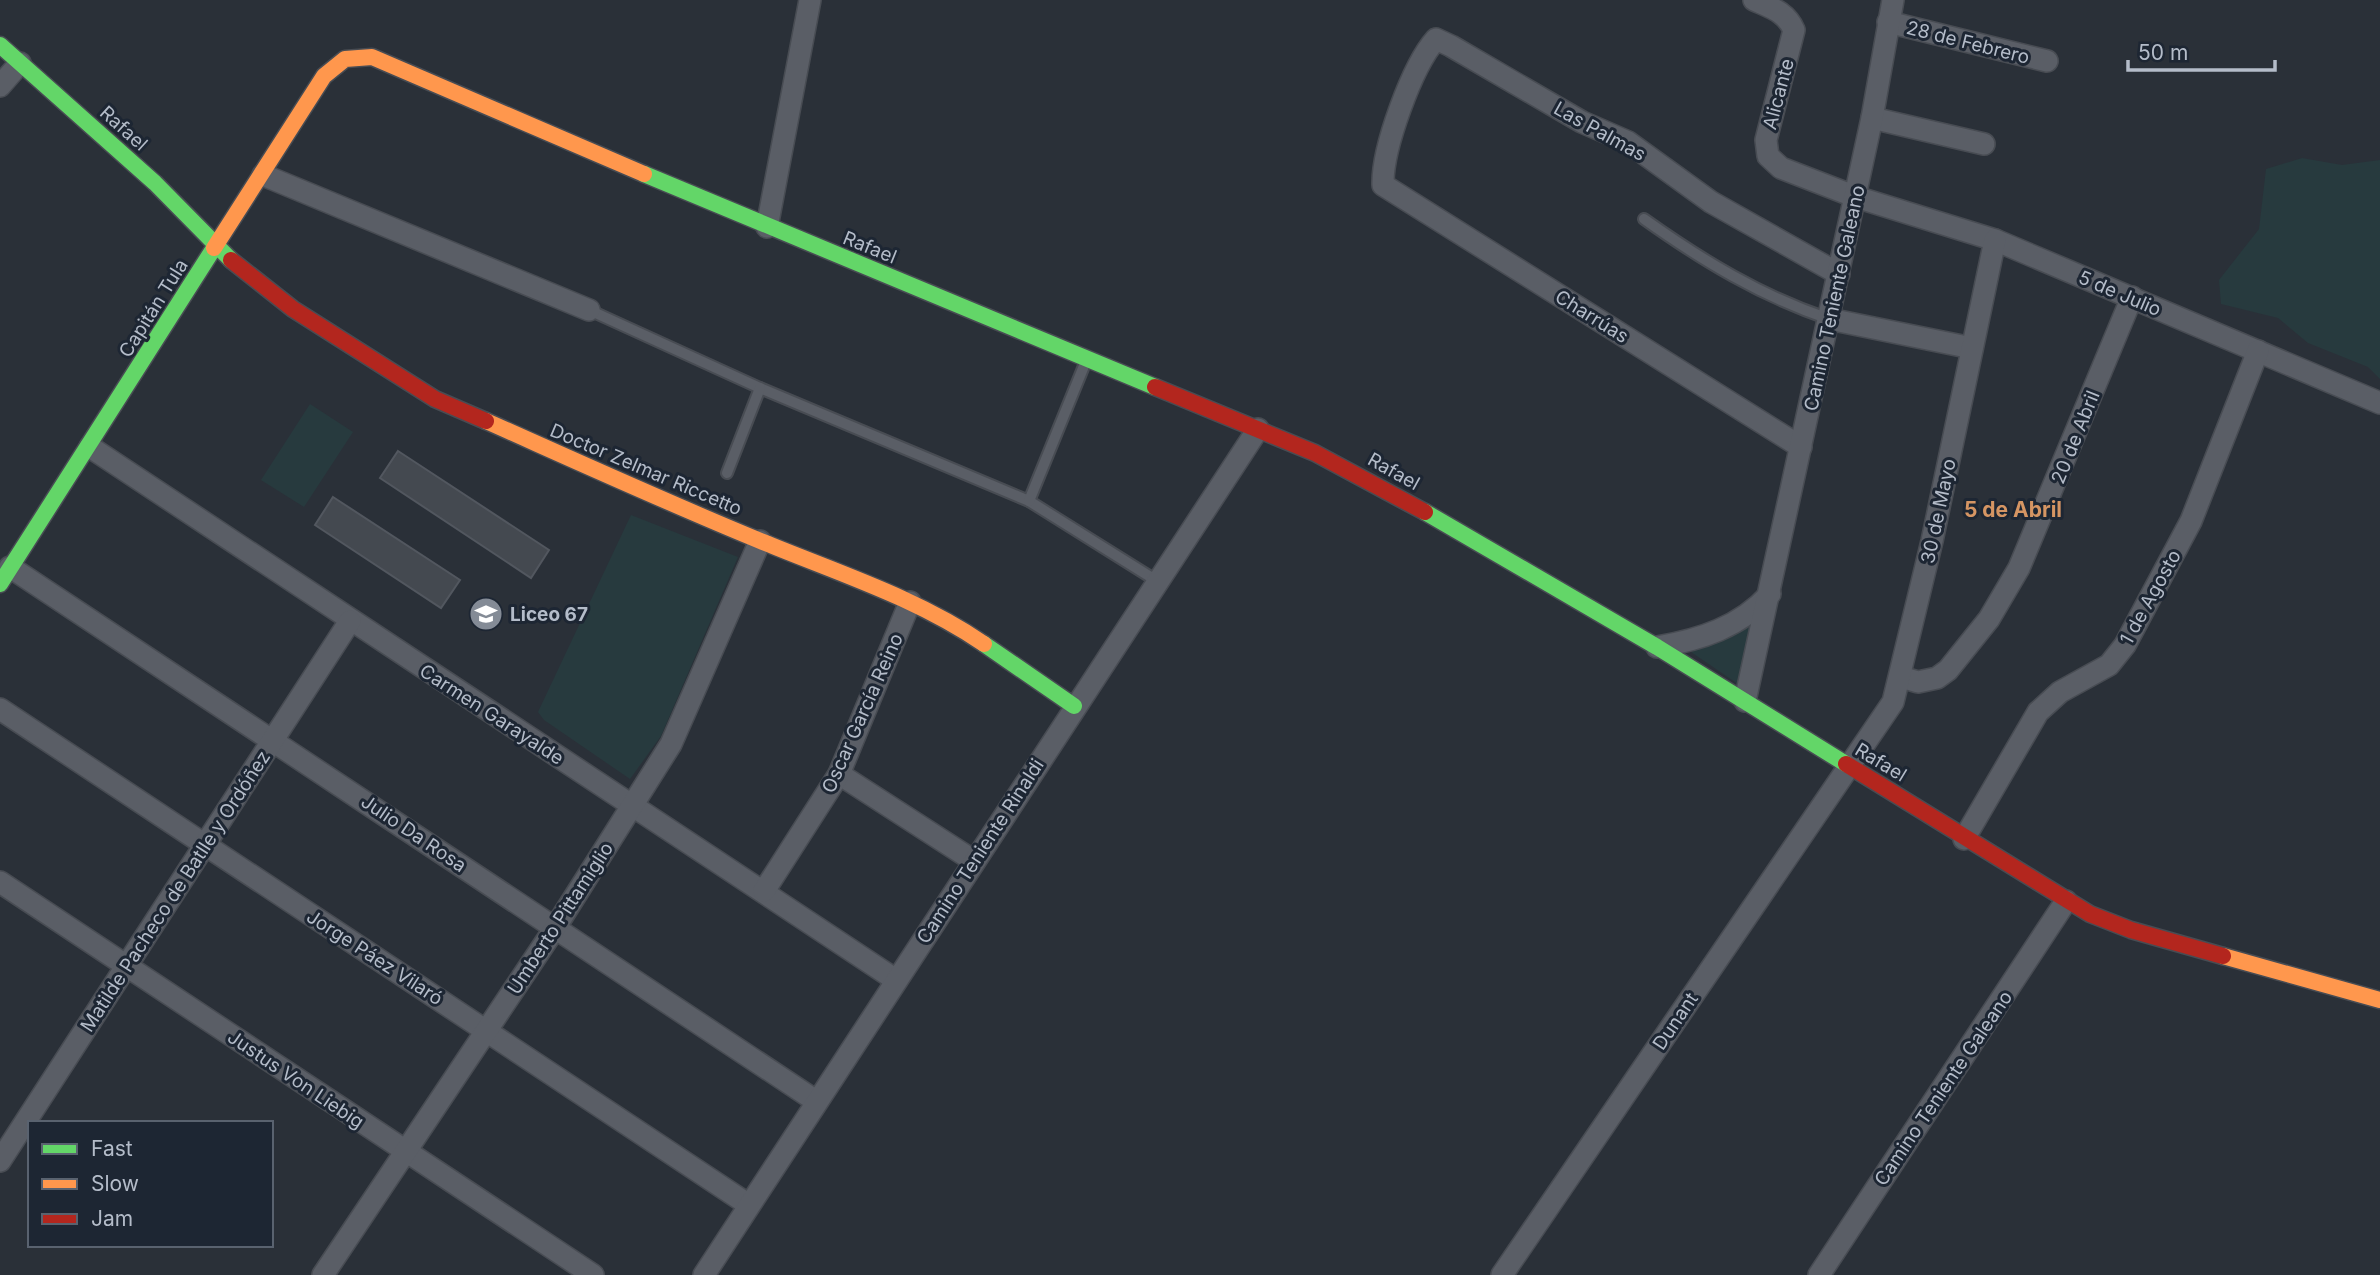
<svg xmlns="http://www.w3.org/2000/svg" width="2380" height="1275" viewBox="0 0 2380 1275" font-family="Inter,sans-serif">
	<rect width="100%" height="100%" fill="#2a3038"/>
	<g fill="#273a3e">
		<path d="M 2302,158 L 2342,165 L 2380,160 L 2380,379 L 2368,367 L 2308,343 L 2278,318 L 2221,304 L 2219,280 L 2259,229 L 2266,169 Z"/>
		<path d="M 310,404 L 353,432 L 304,507 L 261,480 Z"/>
		<path d="M 631,515 L 738,557 L 661,736 L 630,779 L 544,720 L 538,712 Z"/>
		<path d="M 1748,627 L 1753,631 L 1738,684 L 1691,652 Z"/>
	</g>
	<g fill="#444950" stroke="#52575f" stroke-width="2">
		<path d="M 398,451 L 549,550 L 531,578 L 380,478 Z"/>
		<path d="M 333,497 L 460,580 L 441,608 L 315,525 Z"/>
	</g>
	<g fill="none" stroke-linecap="round" stroke-linejoin="round">
		<defs>
			<g id="lane">
				<path d="M 1644,219 C 1703,261 1761,296 1829,319"/>
				<path d="M 589,310 L 760,388 L 1029,501 L 1157,581"/>
				<path d="M 727,473 L 760,388"/>
				<path d="M 1029,501 L 1086,361"/>
			</g>
			<g id="street">
				<path d="M 1754,0 C 1772,8 1786,12 1794,30 L 1766,140 L 1768,156 L 1781,168 L 1856,197 L 1995,240 L 2380,403"/>
				<path d="M 1888,22 L 2047,61"/>
				<path d="M 0,86 L 20,63"/>
				<path d="M 1872,118 L 1984,144"/>
				<path d="M 263,175 L 589,310"/>
				<path d="M 767,227 L 810,0"/>
				<path d="M 1829,319 L 1972,348"/>
				<path d="M 90,447 L 896,980"/>
				<path d="M 1801,447 L 1383,185 C 1382,149 1412,66 1436,39 L 1451,46 L 1582,122 L 1628,142 L 1711,202 L 1839,274"/>
				<path d="M 10,567 L 816,1101"/>
				<path d="M 1657,647 C 1700,640 1740,627 1770,594"/>
				<path d="M 1901,677 L 1918,682 L 1937,678 L 1948,670 L 1989,619 L 2019,568 L 2132,297"/>
				<path d="M 1745,701 L 1872,118 L 1893,0"/>
				<path d="M 0,709 L 749,1205"/>
				<path d="M 839,774 L 974,861"/>
				<path d="M 1964,839 L 2038,712 L 2060,692 L 2109,665 L 2125,645 L 2191,521 L 2258,351"/>
				<path d="M 0,882 L 593,1275"/>
				<path d="M 764,891 L 839,774 L 910,602"/>
				<path d="M 0,1161 L 350,621"/>
				<path d="M 323,1275 L 555,928 L 671,744 L 760,541"/>
				<path d="M 704,1275 L 1258,429"/>
				<path d="M 1502,1275 L 1893,702 L 1932,541 L 1995,240"/>
				<path d="M 1819,1275 L 2066,901"/>
			</g>
			<g id="fast">
				<path d="M 0,45 L 155,183 L 231,260"/>
				<path d="M 644,174 L 1155,387"/>
				<path d="M 1425,512 L 1657,647 L 1846,764"/>
				<path d="M 0,584 L 214,248"/>
				<path d="M 984,644 L 1074,706"/>
			</g>
			<g id="slow">
				<path d="M 214,248 L 324,76 L 345,59 L 372,57 L 644,174"/>
				<path d="M 486,421 C 578,462 670,504 763,542 C 838,573 917,598 984,644"/>
				<path d="M 2223,956 L 2380,1000"/>
			</g>
			<g id="jam">
				<path d="M 231,260 L 293,309 L 435,399 L 486,421"/>
				<path d="M 1155,387 L 1315,453 L 1425,512"/>
				<path d="M 1846,764 L 2090,914 L 2131,930 L 2223,956"/>
			</g>
		</defs>
		<use href="#lane" stroke="#484c53" stroke-width="14"/>
		<use href="#street" stroke="#484c53" stroke-width="24"/>
		<use href="#fast" stroke="#484c53" stroke-width="19"/>
		<use href="#slow" stroke="#484c53" stroke-width="19"/>
		<use href="#jam" stroke="#484c53" stroke-width="19"/>
		<use href="#lane" stroke="#5a5e66" stroke-width="10"/>
		<use href="#street" stroke="#5a5e66" stroke-width="21"/>
		<use href="#fast" stroke="#63d668" stroke-width="16"/>
		<use href="#slow" stroke="#ff974d" stroke-width="16"/>
		<use href="#jam" stroke="#b3261e" stroke-width="16"/>
	</g>
	<defs>
		<symbol id="school-disc" viewBox="-11 -11 22 22"><circle r="9.5" fill="#848b96" stroke="#1d2633"/><path d="M0-5L7-2L0 1L-7-2ZM-4 1L0 2.5L4 1V4Q0 6-4 4Z" fill="#fff"/></symbol>
	</defs>
	<g fill-rule="evenodd">
		<use href="#school-disc" x="467" y="595" width="38" height="38"/>
	</g>
	<g text-anchor="middle" stroke-width="6" stroke-linejoin="round" paint-order="stroke">
		<g font-size="19" fill="#b4bcc9" stroke="#1d2633">
			<text transform="translate(1968 42) rotate(14)" y="7">28 de Febrero</text>
			<text transform="translate(1778 94) rotate(-75)" y="7">Alicante</text>
			<text transform="translate(124 128) rotate(42)" y="7">Rafael</text>
			<text transform="translate(1600 131) rotate(29)" y="7">Las Palmas</text>
			<text transform="translate(870 247) rotate(22)" y="7">Rafael</text>
			<text transform="translate(2120 293) rotate(23)" y="7">5 de Julio</text>
			<text transform="translate(1834 298) rotate(-78)" y="7">Camino Teniente Galeano</text>
			<text transform="translate(153 308) rotate(-58)" y="7">Capitán Tula</text>
			<text transform="translate(1592 316) rotate(32)" y="7">Charrúas</text>
			<text transform="translate(2075 437) rotate(-68)" y="7">20 de Abril</text>
			<text transform="translate(646 469) rotate(23)" y="7">Doctor Zelmar Riccetto</text>
			<text transform="translate(1394 471) rotate(29)" y="7">Rafael</text>
			<text transform="translate(1938 511) rotate(-78)" y="7">30 de Mayo</text>
			<text transform="translate(2150 597) rotate(-61)" y="7">1 de Agosto</text>
			<text transform="translate(862 713) rotate(-66)" y="7">Oscar García Reino</text>
			<text transform="translate(492 714) rotate(33)" y="7">Carmen Garayalde</text>
			<text transform="translate(1881 762) rotate(31)" y="7">Rafael</text>
			<text transform="translate(414 833) rotate(34)" y="7">Julio Da Rosa</text>
			<text transform="translate(980 851) rotate(-57)" y="7">Camino Teniente Rinaldi</text>
			<text transform="translate(175 891) rotate(-57)" y="7">Matilde Pacheco de Batlle y Ordóñez</text>
			<text transform="translate(560 918) rotate(-57)" y="7">Umberto Pittamiglio</text>
			<text transform="translate(375 957) rotate(33)" y="7">Jorge Páez Vilaró</text>
			<text transform="translate(1675 1021) rotate(-56)" y="7">Dunant</text>
			<text transform="translate(296 1079) rotate(34)" y="7">Justus Von Liebig</text>
			<text transform="translate(1943 1088) rotate(-56)" y="7">Camino Teniente Galeano</text>
		</g>
		<g font-size="19" font-weight="bold" fill="#b4bcc9" stroke="#1d2633" text-anchor="start">
			<text x="510" y="621">Liceo 67</text>
		</g>
		<g font-size="21" font-weight="bold" fill="#d59563" stroke="#1d2633">
			<text x="2013" y="517">5 de Abril</text>
		</g>
	</g>
	<rect x="28" y="1121" width="245" height="126" fill="#1d2633" stroke="#59626f" stroke-width="2"/>
	<rect x="42" y="1144" width="35" height="10" fill="#63d668" stroke="#59626f" stroke-width="2"/>
	<text x="91" y="1156" font-size="21" fill="#b4bcc9">Fast</text>
	<rect x="42" y="1179" width="35" height="10" fill="#ff974d" stroke="#59626f" stroke-width="2"/>
	<text x="91" y="1191" font-size="21" fill="#b4bcc9">Slow</text>
	<rect x="42" y="1214" width="35" height="10" fill="#b3261e" stroke="#59626f" stroke-width="2"/>
	<text x="91" y="1226" font-size="21" fill="#b4bcc9">Jam</text>
	<path d="M2128 60v10h147v-10" fill="none" stroke="#b4bcc9" stroke-width="3.5"/>
	<text x="2138" y="60" font-size="21" fill="#b4bcc9" stroke="#1d2633" stroke-width="5" paint-order="stroke">50 m</text>
</svg>
